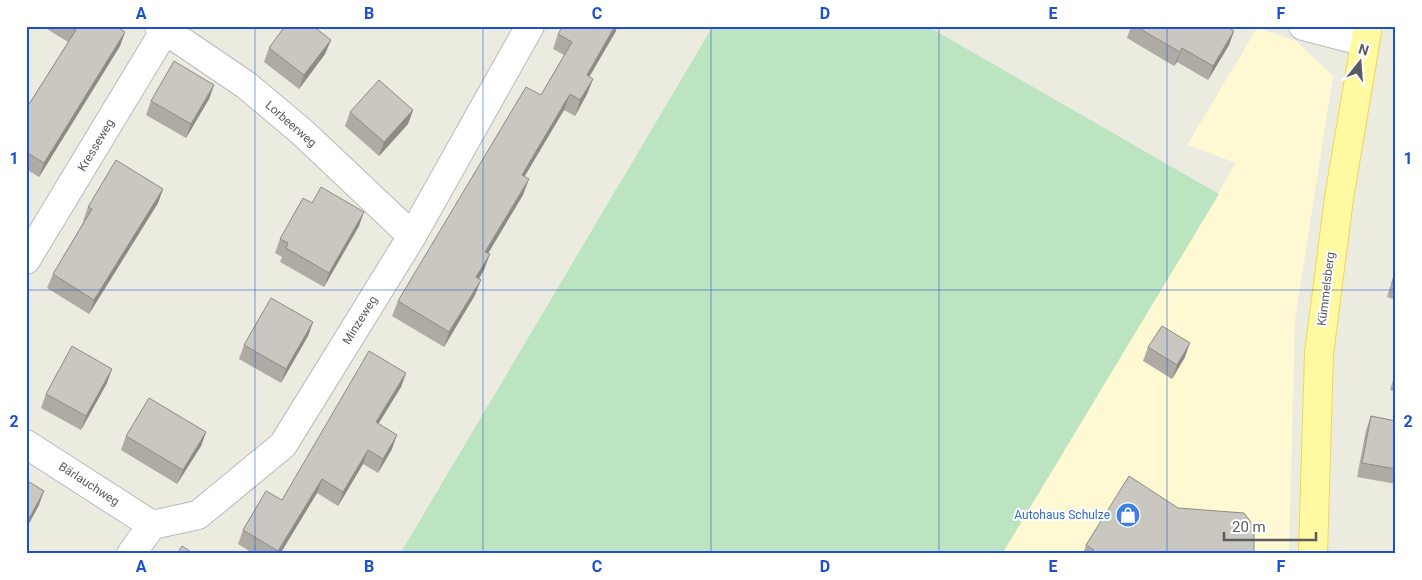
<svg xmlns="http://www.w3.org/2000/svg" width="1422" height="580" viewBox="0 0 1422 580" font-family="Roboto,sans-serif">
	<rect width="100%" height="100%" fill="#ecebe0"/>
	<path fill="#fef8d3" d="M 1257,28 L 1296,41 L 1333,76 L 1295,320 L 1289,554 L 1002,554 L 1236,163 L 1187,145 Z"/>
	<path fill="#bce4c0" d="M 713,26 L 927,26 L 1219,194 L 1002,554 L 400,554 Z"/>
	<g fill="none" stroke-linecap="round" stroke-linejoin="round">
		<defs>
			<g id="minor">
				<path d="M 159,26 L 246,85 L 302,132 L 412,236"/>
				<path d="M 1303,26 L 1365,42"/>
				<path d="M 26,260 L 165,30"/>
				<path d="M 26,444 L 152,525"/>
				<path d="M 131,554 L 152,525 L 198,515 L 283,445 L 412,236 L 530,26"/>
			</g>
			<path id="major" d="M 1313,554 L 1319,354 L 1339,198 L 1368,26"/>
		</defs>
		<use href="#minor" stroke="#b8babf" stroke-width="30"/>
		<use href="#major" stroke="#f1d654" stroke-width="30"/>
		<use href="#minor" stroke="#fff" stroke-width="28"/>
		<use href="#major" stroke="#fffaa2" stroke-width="28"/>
	</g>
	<g fill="#adaba4">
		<path d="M 42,26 L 115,26 L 125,32 L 120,46 L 39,177 L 26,169 L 26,109 L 68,42 Z"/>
		<path d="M 1131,26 L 1226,26 L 1234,31 L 1229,45 L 1208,80 L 1177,62 L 1174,66 L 1127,38 Z"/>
		<path d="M 616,31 L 589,77 L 593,79 L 587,94 L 575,116 L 564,110 L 524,177 L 523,195 L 488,253 L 484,270 L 479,279 L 475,295 L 444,347 L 392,316 L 398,301 L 541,95 L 564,55 L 553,49 L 558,34 Z"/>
		<path d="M 331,40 L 325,54 L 299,89 L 264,62 L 269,48 Z"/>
		<path d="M 214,85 L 209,99 L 186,138 L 146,115 L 151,101 Z"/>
		<path d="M 413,110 L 408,124 L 379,156 L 345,126 L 350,112 Z"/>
		<path d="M 163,189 L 158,203 L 89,314 L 47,288 L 53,274 L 84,221 L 83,221 L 88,207 Z"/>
		<path d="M 312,203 L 359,226 L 324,287 L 280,262 L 282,257 L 275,253 L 280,239 Z"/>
		<path d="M 1396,267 L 1396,300 L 1387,297 Z"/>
		<path d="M 313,322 L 308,336 L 281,383 L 239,359 L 244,345 Z"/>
		<path d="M 1148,347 L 1185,357 L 1172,379 L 1143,361 Z"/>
		<path d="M 1396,370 L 1396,392 L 1390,390 Z"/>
		<path d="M 406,373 L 401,387 L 378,424 L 392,449 L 378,473 L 363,464 L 338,506 L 317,493 L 280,554 L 254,554 L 238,544 L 243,530 L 282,500 Z"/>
		<path d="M 107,383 L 81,430 L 41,408 L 46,394 Z"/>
		<path d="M 1371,416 L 1396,421 L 1396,484 L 1357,477 L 1366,430 Z"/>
		<path d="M 206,432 L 201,446 L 177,484 L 121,450 L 126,436 Z"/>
		<path d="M 26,480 L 39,505 L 26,529 Z"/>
		<path d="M 1178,508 L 1254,554 L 1083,554 L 1086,545 Z"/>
	</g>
	<g fill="#8d8b86">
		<path d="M 615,26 L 617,26 L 616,31 L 581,91 L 587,75 Z"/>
		<path d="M 1234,31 L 1229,45 L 1208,80 L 1213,66 Z"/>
		<path d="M 125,32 L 120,46 L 39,177 L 44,163 Z"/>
		<path d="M 331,40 L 325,54 L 299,89 L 304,75 Z"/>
		<path d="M 1182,48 L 1177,62 L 1174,66 L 1180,52 Z"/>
		<path d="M 593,79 L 587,94 L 575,116 L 580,100 Z"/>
		<path d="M 214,85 L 209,99 L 186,138 L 191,124 Z"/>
		<path d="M 570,94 L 564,110 L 516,191 L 522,175 Z"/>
		<path d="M 413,110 L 408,124 L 379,156 L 384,142 Z"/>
		<path d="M 529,179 L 523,195 L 480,267 L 485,252 Z"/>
		<path d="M 163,189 L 158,203 L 89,314 L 94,300 Z"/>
		<path d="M 364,212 L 359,226 L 324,287 L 329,273 Z"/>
		<path d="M 490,254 L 484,270 L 470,292 L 476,277 Z"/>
		<path d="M 481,280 L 475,295 L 444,347 L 449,332 Z"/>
		<path d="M 313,322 L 308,336 L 281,383 L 286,369 Z"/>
		<path d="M 1190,343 L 1185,357 L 1172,379 L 1177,365 Z"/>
		<path d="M 112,369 L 107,383 L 81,430 L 86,416 Z"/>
		<path d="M 406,373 L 401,387 L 371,436 L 376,422 Z"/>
		<path d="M 206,432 L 201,446 L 177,484 L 183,470 Z"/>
		<path d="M 397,435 L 392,449 L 378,473 L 383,459 Z"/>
		<path d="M 368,450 L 363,464 L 338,506 L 343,492 Z"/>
		<path d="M 322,479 L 317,493 L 280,554 L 277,554 Z"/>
		<path d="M 44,491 L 39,505 L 26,529 L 30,517 Z"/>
	</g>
	<g fill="#c9c7bf" stroke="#8d8b86">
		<path d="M 70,26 L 115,26 L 125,32 L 44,163 L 26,152 L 26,109 L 76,30 Z"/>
		<path d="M 285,26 L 313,26 L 331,40 L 304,75 L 269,48 Z"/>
		<path d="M 563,26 L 615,26 L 587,75 L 593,79 L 580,100 L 570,94 L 522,175 L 529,179 L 485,252 L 490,254 L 476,277 L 481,280 L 449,332 L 398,301 L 526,87 L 541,95 L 572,42 L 558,34 Z"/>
		<path d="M 1135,26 L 1226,26 L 1234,31 L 1213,66 L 1182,48 L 1180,52 Z"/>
		<path d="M 174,61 L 214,85 L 191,124 L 151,101 Z"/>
		<path d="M 379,80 L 413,110 L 384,142 L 350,112 Z"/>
		<path d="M 116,160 L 163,189 L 94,300 L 53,274 L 92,209 L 88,207 Z"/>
		<path d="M 321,187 L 364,212 L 329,273 L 286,248 L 288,243 L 280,239 L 303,198 L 312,203 Z"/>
		<path d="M 1396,270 L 1396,285 L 1392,283 Z"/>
		<path d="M 271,298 L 313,322 L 286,369 L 244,345 Z"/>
		<path d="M 1162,326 L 1190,343 L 1177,365 L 1148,347 Z"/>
		<path d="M 72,346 L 112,369 L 86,416 L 46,394 Z"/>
		<path d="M 369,351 L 406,373 L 376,422 L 397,435 L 383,459 L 368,450 L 343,492 L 322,479 L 278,551 L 243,530 L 266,491 L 282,500 Z"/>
		<path d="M 149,398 L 206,432 L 183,470 L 126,436 Z"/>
		<path d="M 1371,416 L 1396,421 L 1396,469 L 1362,463 Z"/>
		<path d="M 1129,476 L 1178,508 L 1244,513 L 1254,526 L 1254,554 L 1091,554 L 1094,550 L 1086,545 Z"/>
		<path d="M 26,480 L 44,491 L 30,517 L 26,515 Z"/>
		<path d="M 182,546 L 194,554 L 177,554 Z"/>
	</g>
	<path fill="none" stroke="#1d4ed8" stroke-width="1" stroke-opacity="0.55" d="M 255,26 L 255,554M 483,26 L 483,554M 711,26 L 711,554M 939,26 L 939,554M 1167,26 L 1167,554M 26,290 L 1396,290"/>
	<defs>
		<symbol id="shop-disc" viewBox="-11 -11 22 22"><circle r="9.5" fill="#3f7fe0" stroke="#fff"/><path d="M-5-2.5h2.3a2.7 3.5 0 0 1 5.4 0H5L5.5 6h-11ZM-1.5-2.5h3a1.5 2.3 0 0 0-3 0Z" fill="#fff"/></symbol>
	</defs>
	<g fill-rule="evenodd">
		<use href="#shop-disc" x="1114" y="501" width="28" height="28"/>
	</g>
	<g text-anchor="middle" stroke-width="4" stroke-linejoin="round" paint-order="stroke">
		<g font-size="12" fill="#595c61" stroke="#fff">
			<text transform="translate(291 124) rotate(41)" y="4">Lorbeerweg</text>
			<text transform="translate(96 145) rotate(-59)" y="4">Kresseweg</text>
			<text transform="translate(1326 289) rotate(-83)" y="4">Kümmelsberg</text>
			<text transform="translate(360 320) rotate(-58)" y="4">Minzeweg</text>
			<text transform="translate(89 484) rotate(33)" y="4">Bärlauchweg</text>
		</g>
		<g font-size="12" fill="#366cbe" stroke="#fff" text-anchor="end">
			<text x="1110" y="519">Autohaus Schulze</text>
		</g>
	</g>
	<rect width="1422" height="580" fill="none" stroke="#ffffff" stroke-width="55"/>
	<g transform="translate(1360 62) rotate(17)" stroke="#ffffff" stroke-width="4" paint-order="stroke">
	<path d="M0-4L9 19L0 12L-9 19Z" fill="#595c61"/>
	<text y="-8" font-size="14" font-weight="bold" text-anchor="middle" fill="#595c61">N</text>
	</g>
	<path d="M1224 532v8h92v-8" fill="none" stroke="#595c61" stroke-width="2.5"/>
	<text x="1232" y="532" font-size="15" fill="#595c61" stroke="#ffffff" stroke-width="4" paint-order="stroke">20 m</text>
	<rect x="28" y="28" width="1366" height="524" fill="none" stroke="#1d4ed8" stroke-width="2"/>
	<g font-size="16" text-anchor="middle" font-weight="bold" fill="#1d4ed8">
		<text x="141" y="19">A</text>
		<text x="369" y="19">B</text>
		<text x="597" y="19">C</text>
		<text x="825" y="19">D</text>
		<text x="1053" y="19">E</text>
		<text x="1281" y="19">F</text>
		<text x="14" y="164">1</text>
		<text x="1408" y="164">1</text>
		<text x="14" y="427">2</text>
		<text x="1408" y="427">2</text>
		<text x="141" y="572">A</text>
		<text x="369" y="572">B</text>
		<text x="597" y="572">C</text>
		<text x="825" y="572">D</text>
		<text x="1053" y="572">E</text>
		<text x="1281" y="572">F</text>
	</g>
</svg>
